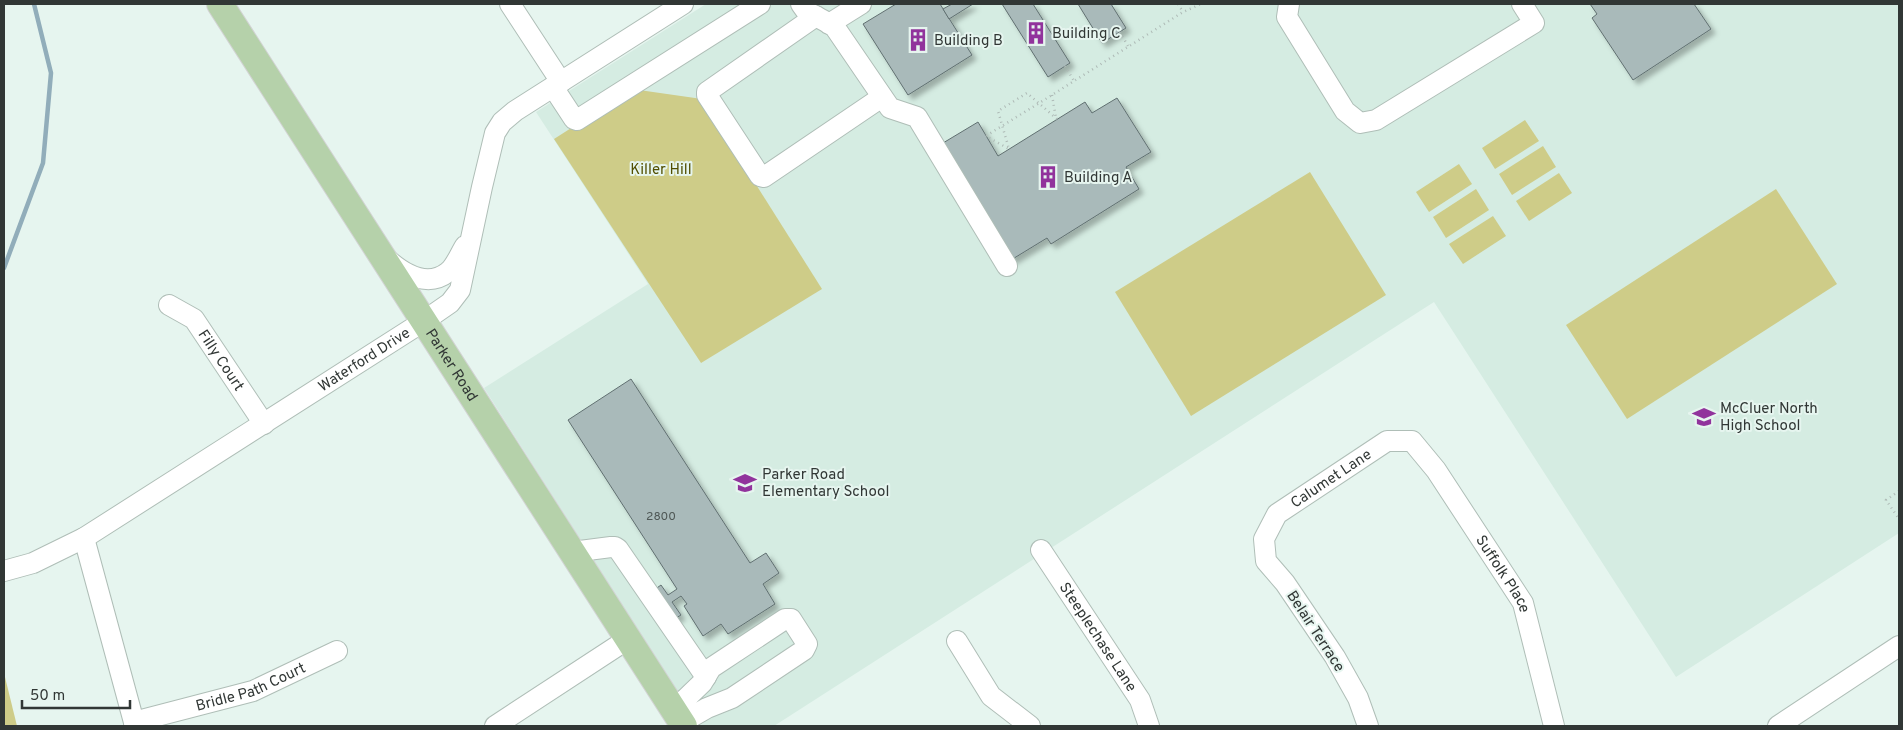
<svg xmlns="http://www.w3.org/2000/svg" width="1903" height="730" viewBox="0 0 1903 730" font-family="Overpass,sans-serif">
	<defs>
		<filter id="shadow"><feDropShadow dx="4.5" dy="4.5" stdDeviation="2.5" flood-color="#0004"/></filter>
	</defs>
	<rect width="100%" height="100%" fill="#e6f5ef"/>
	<path fill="#d5ece2" d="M 706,4 L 1899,4 L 1899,533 L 1676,677 L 1434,302 L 774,726 L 699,726 L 484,388 L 648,284 L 536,112 Z"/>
	<g fill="#cecc88">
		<path d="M 632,89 L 702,99 L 822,289 L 701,363 L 554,139 Z"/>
		<path d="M 1525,120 L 1539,141 L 1495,169 L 1482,148 Z"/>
		<path d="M 1543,146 L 1556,167 L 1512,195 L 1499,174 Z"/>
		<path d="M 1459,164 L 1472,184 L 1429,212 L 1416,192 Z"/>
		<path d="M 1310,172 L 1386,295 L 1191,416 L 1115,292 Z"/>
		<path d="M 1559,173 L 1572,193 L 1529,221 L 1516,201 Z"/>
		<path d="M 1476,189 L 1489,210 L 1446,238 L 1433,217 Z"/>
		<path d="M 1776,189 L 1837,284 L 1627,419 L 1566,325 Z"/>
		<path d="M 1493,216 L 1506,236 L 1463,264 L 1449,244 Z"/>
		<path d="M 4,673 L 17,726 L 4,726 Z"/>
	</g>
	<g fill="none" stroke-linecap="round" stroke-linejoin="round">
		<path stroke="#91adba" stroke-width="4.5" d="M 4,268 L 43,163 L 51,73 L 34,4"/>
	</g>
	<g fill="#a9baba" stroke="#617071" filter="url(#shadow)">
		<path d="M 896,4 L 940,4 L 972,55 L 908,95 L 863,24 Z"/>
		<path d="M 952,4 L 973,4 L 949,19 L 943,9 Z"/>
		<path d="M 1002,4 L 1033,4 L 1070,63 L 1048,77 Z"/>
		<path d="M 1078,4 L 1111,4 L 1126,28 L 1102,43 Z"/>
		<path d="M 1590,4 L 1694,4 L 1711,29 L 1633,80 L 1592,18 L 1597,14 Z"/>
		<path d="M 1117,98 L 1151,152 L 1126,167 L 1139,189 L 1051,244 L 1047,238 L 1011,260 L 943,143 L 978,122 L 998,156 L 1085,102 L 1092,113 Z"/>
		<path d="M 631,379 L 750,563 L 766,553 L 779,573 L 763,584 L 775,604 L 728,634 L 721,624 L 703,636 L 684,606 L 687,604 L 681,596 L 672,602 L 681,615 L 673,620 L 654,590 L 661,585 L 668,595 L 677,589 L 568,420 Z"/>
	</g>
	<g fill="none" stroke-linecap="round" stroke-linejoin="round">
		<defs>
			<g id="minor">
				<path d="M 510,4 L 561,82"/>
				<path d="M 801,4 L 806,11 L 834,26 L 890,108 L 917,117 L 1007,266"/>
				<path d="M 1289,4 L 1287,17 L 1345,111 L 1360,123 L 1376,120 L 1534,23 L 1522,4"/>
				<path d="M 816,16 L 707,92 L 707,95 L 760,176 L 764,177 L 882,97"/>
				<path d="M 829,24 L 861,4"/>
				<path d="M 553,87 L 574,119 L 577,120 L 760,4"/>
				<path d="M 388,260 C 404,274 428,288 448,272 C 455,267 460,254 465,246"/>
				<path id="s1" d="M 169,305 L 194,319 L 264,424"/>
				<path d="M 84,538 L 135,726"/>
				<path id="s2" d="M 1041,550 L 1140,700 L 1149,726"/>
				<path d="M 572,552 L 611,547 L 615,547 L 618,549 L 706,677"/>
				<path id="s3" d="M 4,571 L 33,563 L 84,538 L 424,321 L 450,303 L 460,290 L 482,187 L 495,133 L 502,122 L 515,111 L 683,4"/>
				<path d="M 957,641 L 991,696 L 1030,726"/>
				<path d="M 674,710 L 702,683 L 711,668 L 785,619 L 791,619 L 807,644 L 804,650 L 732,698 L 707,708 L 681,723"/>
				<path id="s4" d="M 134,722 L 253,691 L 337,651"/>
				<path d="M 495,726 L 628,639"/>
				<path id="s5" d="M 1368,726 L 1358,698 L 1335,657 L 1285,583 L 1266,561 L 1264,539 L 1277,514 L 1387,441 L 1412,441 L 1436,470 L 1523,603 L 1554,726"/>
				<path d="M 1778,726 L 1899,646"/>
			</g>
			<g id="major">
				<path id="s6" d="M 220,4 L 684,726"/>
			</g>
		</defs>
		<use href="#minor" stroke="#afbeb7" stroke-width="22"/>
		<use href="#major" stroke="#d2d3d3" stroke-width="28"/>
		<g stroke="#aebab6" stroke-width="2.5" stroke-dasharray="1 4" stroke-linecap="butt">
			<path d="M 1178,4 L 1183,12"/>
			<path d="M 1120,32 L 1128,46"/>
			<path d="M 1065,66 L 1074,81"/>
			<path d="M 1052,95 L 1056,118"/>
			<path d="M 1057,119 L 1027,93 L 998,111 L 1009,149 L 986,136 C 1008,122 1030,109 1052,95 L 1183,12 L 1201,4"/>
			<path d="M 1899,491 L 1886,500 L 1899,519"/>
		</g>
		<use href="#minor" stroke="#fff" stroke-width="20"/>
		<use href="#major" stroke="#b5d1aa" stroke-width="26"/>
	</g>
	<defs>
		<symbol id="building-bare" viewBox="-9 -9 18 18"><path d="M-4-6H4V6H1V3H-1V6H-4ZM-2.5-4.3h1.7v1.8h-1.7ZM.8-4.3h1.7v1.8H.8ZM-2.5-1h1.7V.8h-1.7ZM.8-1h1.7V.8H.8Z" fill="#91339c" stroke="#e6f5ef" stroke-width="2.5" paint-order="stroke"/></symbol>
		<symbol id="school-bare" viewBox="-9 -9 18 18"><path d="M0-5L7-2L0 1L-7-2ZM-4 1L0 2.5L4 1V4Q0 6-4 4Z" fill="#91339c" stroke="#e6f5ef" stroke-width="2.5" paint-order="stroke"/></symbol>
	</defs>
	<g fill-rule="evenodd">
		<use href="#building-bare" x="1020" y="17" width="32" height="32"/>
		<use href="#building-bare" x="902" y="24" width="32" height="32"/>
		<use href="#building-bare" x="1032" y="161" width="32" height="32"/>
		<use href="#school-bare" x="1688" y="401" width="32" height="32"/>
		<use href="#school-bare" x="729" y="467" width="32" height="32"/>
	</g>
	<g text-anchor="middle" stroke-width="4" stroke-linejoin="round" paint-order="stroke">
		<g font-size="12" fill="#4f5856">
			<text x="661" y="520">2800</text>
		</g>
		<g font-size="15" fill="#313735" stroke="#e6f5ef" text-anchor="start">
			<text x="1052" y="38">Building C</text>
			<text x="934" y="45">Building B</text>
			<text x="1064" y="182">Building A</text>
			<text x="1720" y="413">McCluer North<tspan x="1720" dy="17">High School</tspan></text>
			<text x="762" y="479">Parker Road<tspan x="762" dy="17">Elementary School</tspan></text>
		</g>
		<g font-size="15" fill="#514e00" stroke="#e6f5ef">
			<text x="661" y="174">Killer Hill</text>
		</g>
		<g font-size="15" fill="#313735" stroke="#e6f5ef">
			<text dy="5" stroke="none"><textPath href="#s1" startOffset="78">Filly Court</textPath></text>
			<text dy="5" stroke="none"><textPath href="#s3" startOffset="419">Waterford Drive</textPath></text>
			<text dy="5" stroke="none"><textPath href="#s6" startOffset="429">Parker Road</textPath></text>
			<text dy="5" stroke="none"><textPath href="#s5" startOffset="310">Calumet Lane</textPath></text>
			<text dy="5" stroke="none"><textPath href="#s5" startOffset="564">Suffolk Place</textPath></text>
			<text transform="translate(1316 631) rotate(57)" y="5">Belair Terrace</text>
			<text dy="5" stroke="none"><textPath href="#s2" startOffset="104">Steeplechase Lane</textPath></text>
			<text dy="5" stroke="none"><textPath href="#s4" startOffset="122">Bridle Path Court</textPath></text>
		</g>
	</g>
	<rect width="1903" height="730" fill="none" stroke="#313735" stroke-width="10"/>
	<path d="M22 700v8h108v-8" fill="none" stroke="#313735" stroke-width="2.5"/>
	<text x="30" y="700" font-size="15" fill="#313735" stroke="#e6f5ef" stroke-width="4" paint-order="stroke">50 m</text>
</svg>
